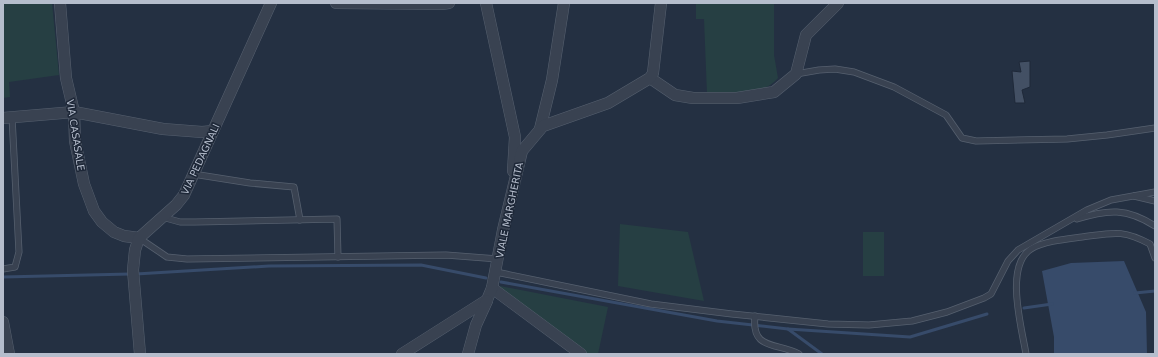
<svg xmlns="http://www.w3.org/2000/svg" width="1158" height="357" viewBox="0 0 1158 357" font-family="'DejaVu Sans',sans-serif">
	<rect width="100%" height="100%" fill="#243042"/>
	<g fill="#263f43">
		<path d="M 3,3 L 52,3 L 59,75 L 9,82 L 10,97 L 3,98 Z"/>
		<path d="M 696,3 L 774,3 L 774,55 L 778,78 C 760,98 732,94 707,94 L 704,19 L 696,19 Z"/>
		<path d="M 620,224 L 688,232 L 704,301 L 618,286 Z"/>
		<rect x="863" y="232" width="21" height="44"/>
		<path d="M 500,286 L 608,307 L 598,354 L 586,354 L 501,291 Z"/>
	</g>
	<path fill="#374b6a" d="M 1124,261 L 1146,312 L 1147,354 L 1054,354 L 1054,337 L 1042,271 L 1071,263 Z"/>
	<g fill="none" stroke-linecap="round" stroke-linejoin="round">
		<g stroke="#374b6a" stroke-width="3">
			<path d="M 136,274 L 269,266 L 421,265 L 486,278"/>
			<path d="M 3,277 L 130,274"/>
			<path d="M 501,282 L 717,321 L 788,329 L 822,354"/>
			<path d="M 1135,293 L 1155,291"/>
			<path d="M 1024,308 L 1052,304"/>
			<path d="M 788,329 L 910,337 L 987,314"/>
		</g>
	</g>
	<path fill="#435064" stroke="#1f2939" d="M 1030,61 L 1030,87 L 1022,90 L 1025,103 L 1015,103 L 1012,71 L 1021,72 L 1019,62 Z"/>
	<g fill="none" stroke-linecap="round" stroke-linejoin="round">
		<defs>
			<g id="lane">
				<path d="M 796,74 L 819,70 L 835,69 L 854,72 L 894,87 L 946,115 L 962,138 L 976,141 L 1067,139 L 1107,135 L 1155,128"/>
				<path d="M 193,174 L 250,183 L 294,187 L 300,220"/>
				<path d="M 1134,196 L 1155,201"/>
				<path d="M 162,217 L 180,222 L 195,222 L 337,219 L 338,257"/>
				<path d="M 1077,219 C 1108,209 1127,208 1155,226"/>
				<path d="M 139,238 L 167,257 L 187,259 L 446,255 L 498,259"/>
				<path d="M 3,269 L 15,267 L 19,252 L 12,117"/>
				<path d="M 496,272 L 651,304 L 732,314 L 828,324 L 869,325 L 912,321 L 947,312 L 984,298 L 991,294 L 1008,261 L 1018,250 L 1087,210 L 1111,200 L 1155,192"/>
				<path d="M 755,316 C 751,351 777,342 799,354"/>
				<path d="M 1026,354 C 1022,329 1004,266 1031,249 C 1044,241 1067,239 1082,237 C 1113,233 1122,229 1150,244 L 1155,258"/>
			</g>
			<g id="street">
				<path d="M 60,3 L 66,78 L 74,112 L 75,141 L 84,184 L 94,211 L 102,222 L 114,232 L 124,236 L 139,238"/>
				<path d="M 336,3 L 442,4 L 449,3"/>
				<path d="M 486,3 L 515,137 L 513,171"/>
				<path d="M 650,78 L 675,95 L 693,98 L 737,98 L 774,92 L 796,74 L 806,35 L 838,3"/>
				<path d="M 3,118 L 74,112 L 163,129 L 202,132 L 213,131"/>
				<path d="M 540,129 L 552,80 L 564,3"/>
				<path d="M 492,288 L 581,354"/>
				<path d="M 3,322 L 9,354"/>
				<path d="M 140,354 L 133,270 L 135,250 L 139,238 L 176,205 L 184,195 L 271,3"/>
				<path d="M 402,354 L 487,300 L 492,288 L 503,230 L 522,151 L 543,126 L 608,103 L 650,78 L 653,73 L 661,3"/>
				<path d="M 468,354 L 476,325 L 487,301"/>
			</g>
		</defs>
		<use href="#lane" stroke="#56606f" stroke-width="7"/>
		<use href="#street" stroke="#56606f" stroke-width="12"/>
		<use href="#lane" stroke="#394251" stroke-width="5.5"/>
		<use href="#street" stroke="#394251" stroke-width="11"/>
	</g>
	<g text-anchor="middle" stroke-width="3" stroke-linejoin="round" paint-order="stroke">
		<g font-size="10" fill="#b5bdcc" stroke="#1d2737">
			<text transform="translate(76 135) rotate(81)" y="4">VIA CASASALE</text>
			<text transform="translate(200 159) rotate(-65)" y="4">VIA PEDAGNALI</text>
			<text transform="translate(509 210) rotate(-78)" y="4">VIALE MARGHERITA</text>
		</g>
	</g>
	<rect width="1158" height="357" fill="none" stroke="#b5bdcc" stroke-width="8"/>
</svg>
